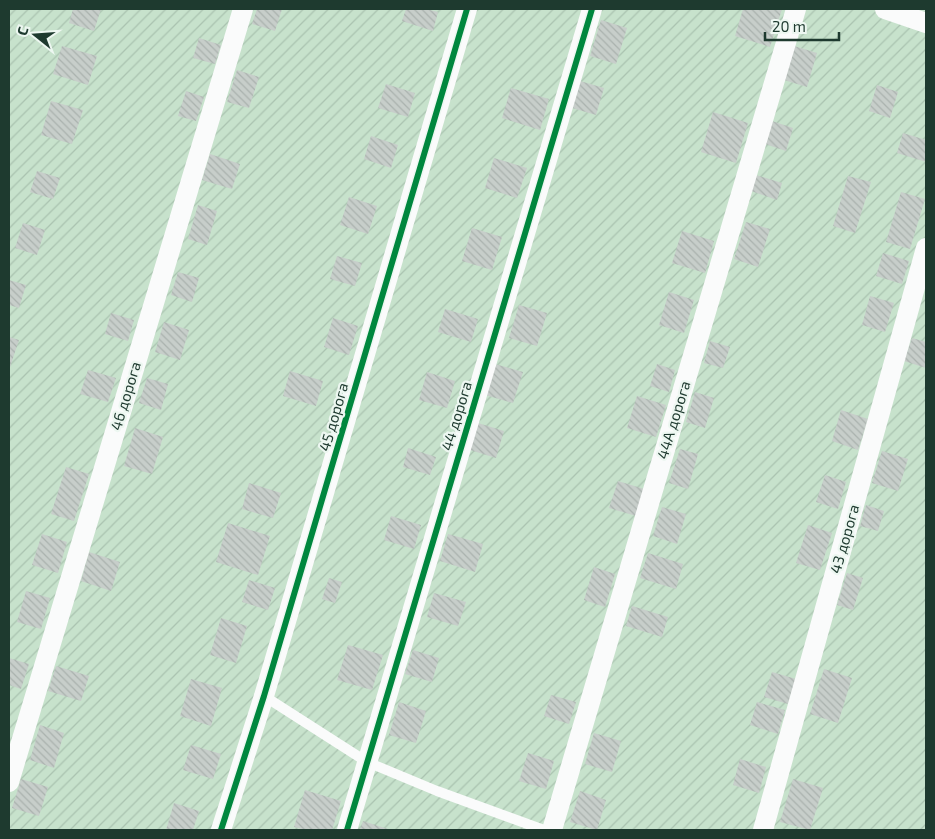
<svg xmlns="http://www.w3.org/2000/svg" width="935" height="839" viewBox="0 0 935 839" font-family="'Exo 2',sans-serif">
	<defs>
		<pattern id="garden-furrows" width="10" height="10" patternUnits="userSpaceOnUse" patternTransform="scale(1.25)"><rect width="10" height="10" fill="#c7e2cc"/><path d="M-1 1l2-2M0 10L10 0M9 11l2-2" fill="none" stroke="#aac3b0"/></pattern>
		<pattern id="building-back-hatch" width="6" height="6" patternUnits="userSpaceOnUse" patternTransform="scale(1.25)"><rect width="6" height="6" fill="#c7ceca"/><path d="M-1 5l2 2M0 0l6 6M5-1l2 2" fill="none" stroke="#aab2ae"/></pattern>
	</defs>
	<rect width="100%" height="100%" fill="#e0e7e3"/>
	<rect fill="url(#garden-furrows)" x="9" y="9" width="917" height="821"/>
	<g fill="url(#building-back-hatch)">
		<path d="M 73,9 L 101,9 L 94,31 L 69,23 Z"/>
		<path d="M 257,9 L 282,9 L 275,31 L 252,24 Z"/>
		<path d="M 406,9 L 426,9 L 438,12 L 433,31 L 402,21 Z"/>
		<path d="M 743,9 L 782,9 L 770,47 L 735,36 Z"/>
		<path d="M 601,20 L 627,28 L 616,64 L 590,56 Z"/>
		<path d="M 199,38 L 221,45 L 215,64 L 193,58 Z"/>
		<path d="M 62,46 L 97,56 L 88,85 L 53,74 Z"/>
		<path d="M 794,46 L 817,53 L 807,87 L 784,80 Z"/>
		<path d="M 237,70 L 259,77 L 249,108 L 227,102 Z"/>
		<path d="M 580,81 L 604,88 L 596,115 L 572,108 Z"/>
		<path d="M 386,84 L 415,93 L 408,117 L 378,108 Z"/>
		<path d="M 877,85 L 898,92 L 890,118 L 869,111 Z"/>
		<path d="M 511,88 L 549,99 L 540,130 L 502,118 Z"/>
		<path d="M 186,91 L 204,97 L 196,121 L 178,116 Z"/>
		<path d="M 51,101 L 83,110 L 72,144 L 41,135 Z"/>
		<path d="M 713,112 L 748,123 L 736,163 L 701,152 Z"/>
		<path d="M 772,121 L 793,128 L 786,151 L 765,144 Z"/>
		<path d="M 903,133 L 926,140 L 926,162 L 897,153 Z"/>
		<path d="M 371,136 L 398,145 L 391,168 L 364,159 Z"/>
		<path d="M 210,154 L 240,164 L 232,189 L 202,180 Z"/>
		<path d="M 494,158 L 527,168 L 517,198 L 485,188 Z"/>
		<path d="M 37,171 L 60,178 L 53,199 L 30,192 Z"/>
		<path d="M 756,175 L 782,183 L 777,200 L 751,191 Z"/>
		<path d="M 848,176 L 871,182 L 855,233 L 833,226 Z"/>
		<path d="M 901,192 L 925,199 L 910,249 L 886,242 Z"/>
		<path d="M 349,197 L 377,206 L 368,234 L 340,225 Z"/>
		<path d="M 198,205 L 217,211 L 207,245 L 188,239 Z"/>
		<path d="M 746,222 L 770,229 L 758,267 L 734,259 Z"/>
		<path d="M 23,223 L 45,230 L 37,255 L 15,248 Z"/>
		<path d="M 472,228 L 502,237 L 492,270 L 462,261 Z"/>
		<path d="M 682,231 L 714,241 L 705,273 L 672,263 Z"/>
		<path d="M 883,253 L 909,261 L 902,284 L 876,276 Z"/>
		<path d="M 337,256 L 362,263 L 355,286 L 330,279 Z"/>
		<path d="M 178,272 L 199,278 L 192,302 L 171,295 Z"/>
		<path d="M 9,280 L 26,285 L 19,308 L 9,305 Z"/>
		<path d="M 669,292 L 694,300 L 684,333 L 659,325 Z"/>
		<path d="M 870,296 L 894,303 L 885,332 L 862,325 Z"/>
		<path d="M 519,305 L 547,313 L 537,346 L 509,338 Z"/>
		<path d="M 445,309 L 478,319 L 471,342 L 438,332 Z"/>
		<path d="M 111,313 L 134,320 L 128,341 L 105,334 Z"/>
		<path d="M 333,318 L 358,326 L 349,355 L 324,347 Z"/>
		<path d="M 164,322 L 189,330 L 180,360 L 155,352 Z"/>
		<path d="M 9,337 L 19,340 L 9,370 Z"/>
		<path d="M 912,338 L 926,342 L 926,368 L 904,361 Z"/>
		<path d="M 710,341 L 730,347 L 723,368 L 704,363 Z"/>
		<path d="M 495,364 L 523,372 L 513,403 L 485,395 Z"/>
		<path d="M 657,364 L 675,370 L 669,392 L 650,386 Z"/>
		<path d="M 88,370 L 116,378 L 108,402 L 80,394 Z"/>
		<path d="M 290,371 L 323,381 L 316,406 L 283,396 Z"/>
		<path d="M 427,372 L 455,381 L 447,408 L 419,400 Z"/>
		<path d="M 147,378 L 168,384 L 161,410 L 139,403 Z"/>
		<path d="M 695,392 L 714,398 L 705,428 L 686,422 Z"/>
		<path d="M 637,396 L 666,405 L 656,437 L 627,428 Z"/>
		<path d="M 841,410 L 868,419 L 858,450 L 832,441 Z"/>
		<path d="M 478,423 L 504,431 L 496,458 L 470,450 Z"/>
		<path d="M 135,428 L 163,437 L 152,474 L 124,466 Z"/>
		<path d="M 408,448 L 436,457 L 430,475 L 403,467 Z"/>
		<path d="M 680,449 L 698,454 L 688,489 L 669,483 Z"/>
		<path d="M 882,451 L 908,459 L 898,491 L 872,483 Z"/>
		<path d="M 66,467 L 89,474 L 74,521 L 51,514 Z"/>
		<path d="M 825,475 L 846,482 L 838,509 L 816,502 Z"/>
		<path d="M 618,481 L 644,489 L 636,516 L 609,508 Z"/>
		<path d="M 249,483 L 281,493 L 273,518 L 242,509 Z"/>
		<path d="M 866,505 L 884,511 L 878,531 L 860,526 Z"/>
		<path d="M 662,507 L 686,514 L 677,544 L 653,536 Z"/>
		<path d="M 391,516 L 421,525 L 414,549 L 384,540 Z"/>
		<path d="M 228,523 L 270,536 L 258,575 L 216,562 Z"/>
		<path d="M 808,525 L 832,533 L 820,570 L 796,563 Z"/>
		<path d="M 42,534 L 67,542 L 58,573 L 32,565 Z"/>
		<path d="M 448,534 L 483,544 L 475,572 L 440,561 Z"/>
		<path d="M 89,552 L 120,562 L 111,591 L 81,581 Z"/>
		<path d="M 648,553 L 683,564 L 676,589 L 640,578 Z"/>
		<path d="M 594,567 L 615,574 L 605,607 L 584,600 Z"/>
		<path d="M 847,573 L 863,578 L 853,610 L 837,605 Z"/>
		<path d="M 329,578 L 342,582 L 335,603 L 322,599 Z"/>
		<path d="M 249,580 L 275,588 L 268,610 L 242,602 Z"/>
		<path d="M 26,591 L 50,598 L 41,629 L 17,622 Z"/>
		<path d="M 434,593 L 466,602 L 458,626 L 427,617 Z"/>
		<path d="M 632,606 L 668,617 L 662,637 L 626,626 Z"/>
		<path d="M 221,618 L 247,626 L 236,663 L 210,655 Z"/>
		<path d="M 348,645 L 383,655 L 372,690 L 337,680 Z"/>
		<path d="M 413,650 L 439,658 L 432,682 L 405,674 Z"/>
		<path d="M 9,658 L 29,664 L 21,689 L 9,685 Z"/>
		<path d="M 56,666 L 89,676 L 81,701 L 48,691 Z"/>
		<path d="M 824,669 L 852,678 L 838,723 L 810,714 Z"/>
		<path d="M 772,672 L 796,679 L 788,704 L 764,697 Z"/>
		<path d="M 191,679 L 222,688 L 211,726 L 180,716 Z"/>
		<path d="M 551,695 L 576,702 L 569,724 L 544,716 Z"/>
		<path d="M 399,702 L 426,711 L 416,743 L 389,735 Z"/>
		<path d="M 757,702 L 785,710 L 778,734 L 750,725 Z"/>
		<path d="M 40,725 L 64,733 L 54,768 L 30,760 Z"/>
		<path d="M 594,733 L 621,741 L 612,772 L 585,764 Z"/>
		<path d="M 191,745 L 221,754 L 213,779 L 183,770 Z"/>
		<path d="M 528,753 L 554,761 L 546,789 L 519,781 Z"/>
		<path d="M 740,759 L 766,767 L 759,793 L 733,785 Z"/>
		<path d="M 21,779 L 48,787 L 39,816 L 12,808 Z"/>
		<path d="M 793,779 L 823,788 L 810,830 L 780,822 Z"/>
		<path d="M 305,790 L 341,801 L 332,830 L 306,830 L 294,827 Z"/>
		<path d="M 580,791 L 606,800 L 597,830 L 570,822 Z"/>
		<path d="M 174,803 L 199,811 L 193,830 L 166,830 Z"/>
		<path d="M 363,821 L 391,830 L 360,830 Z"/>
	</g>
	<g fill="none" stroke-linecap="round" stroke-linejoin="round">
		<path stroke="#fafbfb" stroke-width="10" d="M 264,696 L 367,762 L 437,791 L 544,830"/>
		<g stroke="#fafbfb" stroke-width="20">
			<path d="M 885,9 L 926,23"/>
			<path d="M 9,782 L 243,9"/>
			<path d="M 221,830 L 264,696 L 467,9"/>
			<path d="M 347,830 L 592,9"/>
			<path d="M 552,830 L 796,9"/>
			<path d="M 763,830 L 926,248"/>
		</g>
		<defs>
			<g id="cycleway">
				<path d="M 221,830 L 264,696 L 467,9"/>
				<path d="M 347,830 L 592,9"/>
			</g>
		</defs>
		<use href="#cycleway" stroke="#edf7f1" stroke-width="9"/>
		<use href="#cycleway" stroke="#00873e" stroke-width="6"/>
	</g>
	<g text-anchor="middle" stroke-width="4.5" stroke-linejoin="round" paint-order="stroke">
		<g font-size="15" fill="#1e3a2f" stroke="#edf7f1">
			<text transform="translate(126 396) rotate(-73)" y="5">46 дорога</text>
			<text transform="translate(457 416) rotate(-73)" y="5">44 дорога</text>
			<text transform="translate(334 417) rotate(-74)" y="5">45 дорога</text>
			<text transform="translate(674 420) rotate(-73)" y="5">44А дорога</text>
			<text transform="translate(845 539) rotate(-74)" y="5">43 дорога</text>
		</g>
	</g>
	<rect width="935" height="839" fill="none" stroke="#1e3a2f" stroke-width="20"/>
	<g transform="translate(35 35) rotate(287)" stroke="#edf7f1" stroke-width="4" paint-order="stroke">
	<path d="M0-4L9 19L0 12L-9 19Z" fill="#1e3a2f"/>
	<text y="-8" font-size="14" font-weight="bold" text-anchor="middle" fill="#1e3a2f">С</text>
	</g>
	<path d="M765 32v8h74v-8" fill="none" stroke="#1e3a2f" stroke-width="2.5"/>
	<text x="772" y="32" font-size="15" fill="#1e3a2f" stroke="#edf7f1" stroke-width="4" paint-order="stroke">20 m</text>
</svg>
